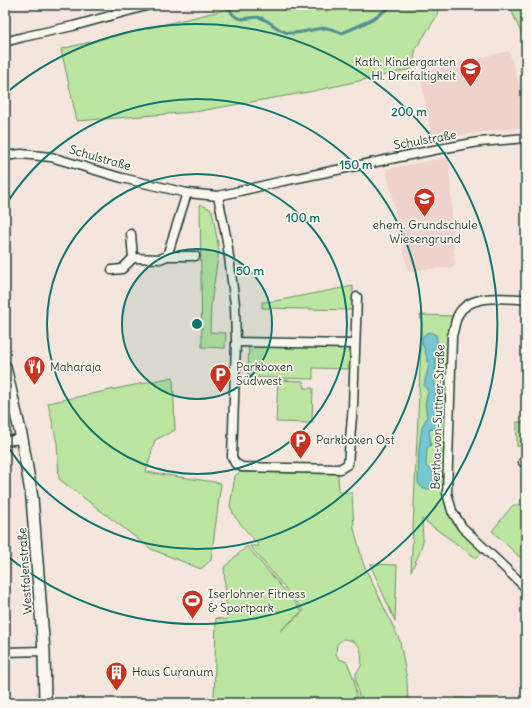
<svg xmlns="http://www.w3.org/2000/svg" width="531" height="708" viewBox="0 0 531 708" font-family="Delius,sans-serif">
	<rect width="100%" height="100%" fill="#f5e6dd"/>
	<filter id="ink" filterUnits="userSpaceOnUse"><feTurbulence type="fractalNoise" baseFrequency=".025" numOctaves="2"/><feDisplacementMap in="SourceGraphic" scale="8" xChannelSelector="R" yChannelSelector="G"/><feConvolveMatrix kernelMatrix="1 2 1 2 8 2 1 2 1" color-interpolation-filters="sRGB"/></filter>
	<g filter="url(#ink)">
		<g fill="#eed2cb">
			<path d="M 509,51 L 526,106 L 526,127 L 468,134 L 433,141 L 419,72 Z"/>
			<path d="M 449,157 L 455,267 L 408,271 L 386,169 Z"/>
		</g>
		<g fill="#bbe5a1" stroke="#6d916a">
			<path d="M 245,5 L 441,5 L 438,7 L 437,16 L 416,48 L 412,69 L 314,91 L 194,112 L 77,121 L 61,49 Z"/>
			<path d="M 509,5 L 526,5 L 526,36 L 523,37 Z"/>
			<path d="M 200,204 L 212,210 L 219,250 L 211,304 L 210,332 L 226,333 L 225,348 L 202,347 Z"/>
			<path d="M 353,286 L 353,310 L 262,308 L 262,302 L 275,301 Z"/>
			<path d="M 420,315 L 454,316 L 451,488 L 454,516 L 483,552 L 476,558 L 422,519 L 423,541 L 420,552 L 411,571 L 422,326 Z"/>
			<path d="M 249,341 L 351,345 L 352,365 L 349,365 L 349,369 L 313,368 L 313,379 L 248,377 Z"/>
			<path d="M 173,377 L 175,430 L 155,440 L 146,472 L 221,483 L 211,560 L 201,569 L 151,549 L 59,479 L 57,443 L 48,403 Z"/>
			<path d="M 278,380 L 303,381 L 305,388 L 313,388 L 312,423 L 276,422 Z"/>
			<rect x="517" y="422" width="9" height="24"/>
			<path d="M 240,472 L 338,474 L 339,492 L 352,493 L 354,528 L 363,563 L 400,641 L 407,680 L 408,703 L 360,703 C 359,696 355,681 356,674 C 357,671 360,669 361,666 C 363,651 360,640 343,639 L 337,644 L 336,654 L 339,659 L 347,662 L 354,679 L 357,703 L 214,703 L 216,618 L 227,620 L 224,567 L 247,546 L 302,611 L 280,631 L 304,611 L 250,546 L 259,546 L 235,517 L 230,506 L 235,476 Z"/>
			<path d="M 513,505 L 526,505 L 526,563 L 492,531 Z"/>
			<path d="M 370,564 L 397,565 L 395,621 Z"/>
			<path d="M 456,698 L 497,700 L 503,703 L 456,703 Z"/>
		</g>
		<path fill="#76c7d0" stroke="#539092" d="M 430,332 L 436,335 L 437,338 L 437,344 L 434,348 L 434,356 L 436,363 L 435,382 L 436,409 L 438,423 L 434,429 L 429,430 L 431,445 L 427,448 L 426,466 L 434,472 C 435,480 434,483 430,489 L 423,489 L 418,483 L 419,448 L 422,427 L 427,417 L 425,404 L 428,392 L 424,385 L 429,365 L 422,342 L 422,338 L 426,333 Z"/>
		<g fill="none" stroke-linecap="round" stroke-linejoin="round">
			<path stroke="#539092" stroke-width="3" d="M 228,5 C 230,10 231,14 236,17 C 244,22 253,15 261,18 C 271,21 279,33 290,33 C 301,34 319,27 327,28 C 332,29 337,31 342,33 C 360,26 377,18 392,5"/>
			<defs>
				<g id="minor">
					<path d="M 5,42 L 23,37 L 73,26 L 150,5"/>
					<path d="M 5,156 L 21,154 L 51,157 L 122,178 L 187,193 L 218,196 L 283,181 L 434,150 L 479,142 L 526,138"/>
					<path d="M 218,196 L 227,241 L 235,305 L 236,342 L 232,457 L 235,463 L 242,467 L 340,469 L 348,464 L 353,405 L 357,297"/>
					<path d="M 131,234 L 133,258 L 160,259 L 167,256 L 187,193"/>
					<path d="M 167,256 L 195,256"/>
					<path d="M 112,270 L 122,269 L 133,258"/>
					<path d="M 526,299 C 505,299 469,293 458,315 C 455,321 454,330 452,336 L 447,493 L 452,511 L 462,527 L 526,588"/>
					<path d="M 236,342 L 355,344"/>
					<path d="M 5,441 L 22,439"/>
					<path d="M 523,462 L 526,462"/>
					<path d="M 5,652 L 44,651"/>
				</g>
				<path id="secondary" d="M 5,367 L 22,439 L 32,498 L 44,651 L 45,703"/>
			</defs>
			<use href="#minor" stroke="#1f3d34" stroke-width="11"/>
			<use href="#secondary" stroke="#1f3d34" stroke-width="14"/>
			<use href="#minor" stroke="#fbf7ec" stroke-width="8"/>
			<use href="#secondary" stroke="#fbf7ec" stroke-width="11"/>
		</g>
	</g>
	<circle cx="197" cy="324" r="75" fill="#0f766e" fill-opacity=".12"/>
	<g fill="none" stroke="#0f766e" stroke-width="2">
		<circle cx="197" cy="324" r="75"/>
		<circle cx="197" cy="324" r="150"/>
		<path d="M5 206A225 225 0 1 1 5 442"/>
		<path d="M6 93A300 300 0 1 1 6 555"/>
	</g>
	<defs>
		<symbol id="school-pin" viewBox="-11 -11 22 30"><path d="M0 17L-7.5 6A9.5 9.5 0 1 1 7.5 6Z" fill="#c8321e" stroke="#fbf7ec"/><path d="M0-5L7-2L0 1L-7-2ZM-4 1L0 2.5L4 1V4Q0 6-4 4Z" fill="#fff"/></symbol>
		<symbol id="restaurant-pin" viewBox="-11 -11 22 30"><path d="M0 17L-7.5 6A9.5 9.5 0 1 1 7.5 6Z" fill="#c8321e" stroke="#fbf7ec"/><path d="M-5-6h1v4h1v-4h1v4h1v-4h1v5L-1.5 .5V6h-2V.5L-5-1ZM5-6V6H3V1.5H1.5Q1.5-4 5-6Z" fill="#fff"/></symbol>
		<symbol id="parking-pin" viewBox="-11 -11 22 30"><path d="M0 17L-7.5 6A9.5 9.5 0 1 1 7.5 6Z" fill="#c8321e" stroke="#fbf7ec"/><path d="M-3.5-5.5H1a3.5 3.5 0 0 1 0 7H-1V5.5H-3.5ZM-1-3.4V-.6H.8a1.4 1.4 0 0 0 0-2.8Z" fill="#fff"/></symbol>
		<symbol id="stadium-pin" viewBox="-11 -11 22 30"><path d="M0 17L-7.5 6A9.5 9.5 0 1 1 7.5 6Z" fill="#c8321e" stroke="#fbf7ec"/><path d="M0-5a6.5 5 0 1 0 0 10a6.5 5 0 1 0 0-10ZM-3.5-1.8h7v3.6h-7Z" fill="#fff"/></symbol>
		<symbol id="building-pin" viewBox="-11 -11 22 30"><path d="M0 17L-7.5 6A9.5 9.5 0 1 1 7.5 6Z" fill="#c8321e" stroke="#fbf7ec"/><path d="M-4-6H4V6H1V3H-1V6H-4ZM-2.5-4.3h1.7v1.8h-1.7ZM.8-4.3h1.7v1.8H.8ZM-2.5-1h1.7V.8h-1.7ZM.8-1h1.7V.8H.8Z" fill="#fff"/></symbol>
	</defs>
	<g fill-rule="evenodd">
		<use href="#school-pin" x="458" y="56" width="25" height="34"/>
		<use href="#school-pin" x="412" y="186" width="25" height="34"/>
		<use href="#restaurant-pin" x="22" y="354" width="25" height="34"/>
		<use href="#parking-pin" x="208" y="362" width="25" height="34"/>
		<use href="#parking-pin" x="288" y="428" width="25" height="34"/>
		<use href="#stadium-pin" x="180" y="588" width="25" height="34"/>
		<use href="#building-pin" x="104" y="660" width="25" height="34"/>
	</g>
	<g text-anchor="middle" stroke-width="3.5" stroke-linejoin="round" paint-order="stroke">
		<g font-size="12" fill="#1f3d34" stroke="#fbf7ec" text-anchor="start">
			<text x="456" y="66" text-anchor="end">Kath. Kindergarten<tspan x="456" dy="14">Hl. Dreifaltigkeit</tspan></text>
			<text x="425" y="229" text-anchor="middle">ehem. Grundschule<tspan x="425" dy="14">Wiesengrund</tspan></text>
			<text x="50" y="371">Maharaja</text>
			<text x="236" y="371">Parkboxen<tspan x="236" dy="14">Südwest</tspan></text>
			<text x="316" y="444">Parkboxen Ost</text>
			<text x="208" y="598">Iserlohner Fitness<tspan x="208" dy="14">&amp; Sportpark</tspan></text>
			<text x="132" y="676">Haus Curanum</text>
		</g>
		<g font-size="12" fill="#1f3d34" stroke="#fbf7ec">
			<text transform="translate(425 140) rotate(-10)" y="4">Schulstraße</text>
			<text transform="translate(100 158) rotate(16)" y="4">Schulstraße</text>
			<text transform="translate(438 417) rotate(-88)" y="4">Bertha-von-Suttner-Straße</text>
			<text transform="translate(25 571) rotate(-94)" y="4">Westfalenstraße</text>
		</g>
	</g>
	<circle cx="197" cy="324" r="6" fill="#0f766e" stroke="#fbf7ec" stroke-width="2"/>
	<g font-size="12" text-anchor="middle" font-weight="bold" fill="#0f766e" stroke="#fbf7ec" stroke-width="3.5" stroke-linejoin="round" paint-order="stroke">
		<text x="409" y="116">200 m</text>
		<text x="356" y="169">150 m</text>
		<text x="303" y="222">100 m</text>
		<text x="250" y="275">50 m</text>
	</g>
	<rect width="531" height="708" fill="none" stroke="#fbf7ec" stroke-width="20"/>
	<rect x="10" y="10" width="511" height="688" fill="none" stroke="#1f3d34" stroke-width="1.5" filter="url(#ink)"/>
</svg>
